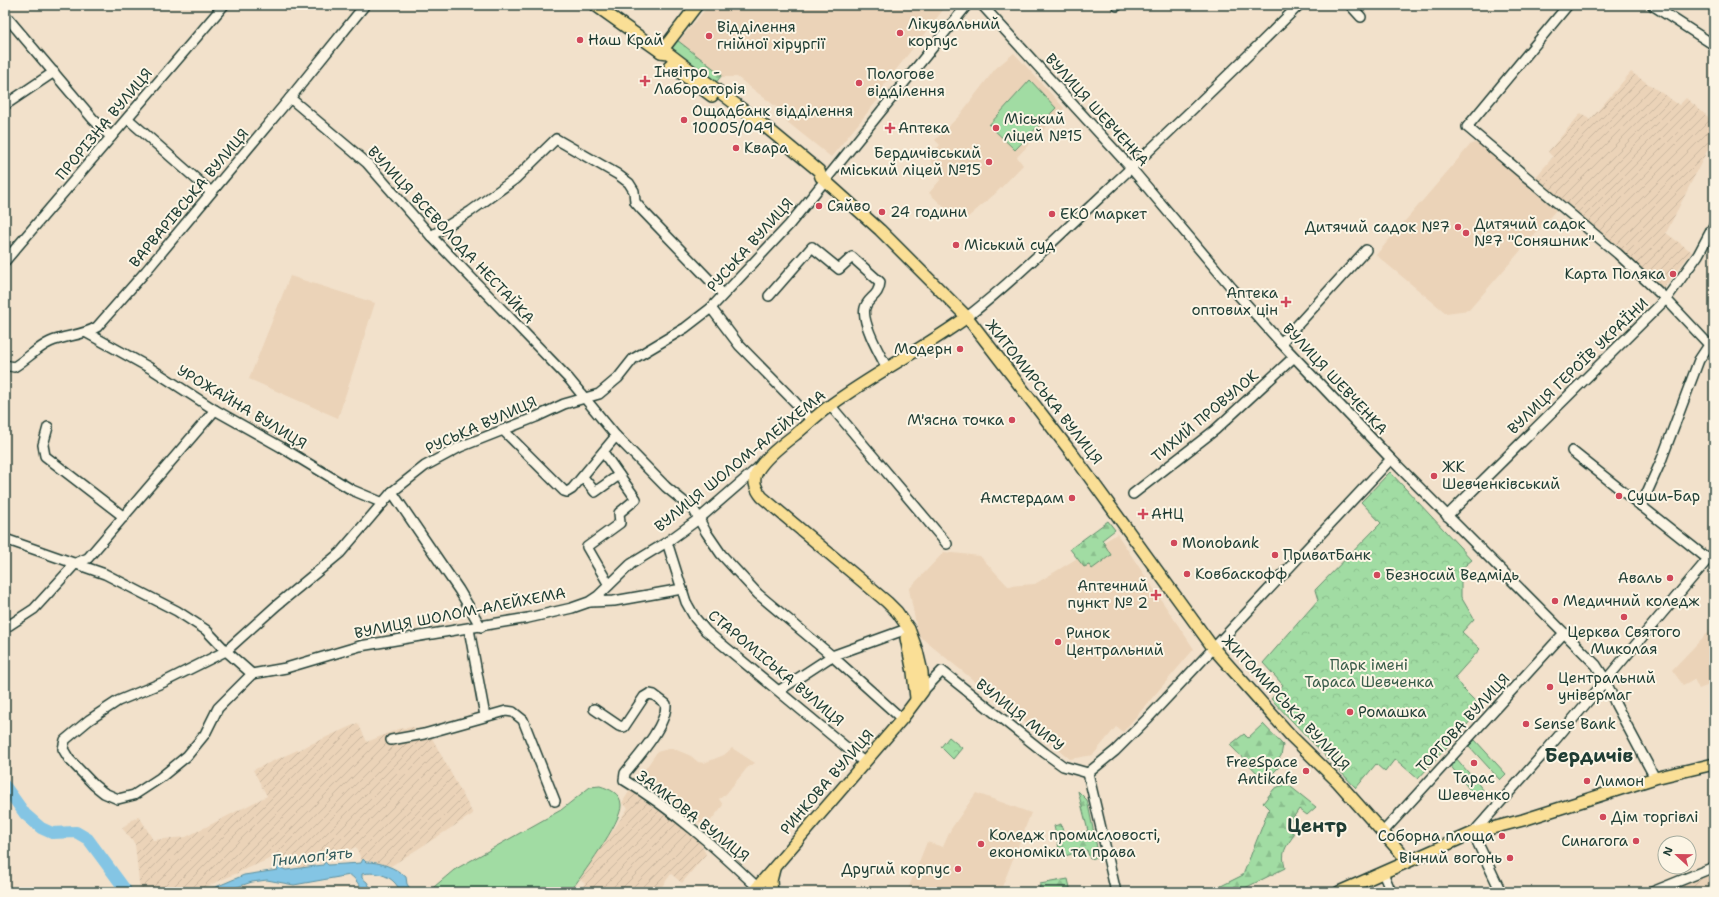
<svg xmlns="http://www.w3.org/2000/svg" width="1719" height="897" viewBox="0 0 1719 897" font-family="'Shantell Sans',sans-serif">
	<defs>
		<pattern id="industrial-furrows" width="10" height="10" patternUnits="userSpaceOnUse"><rect width="10" height="10" fill="#ebd3b8"/><path d="M-1 1l2-2M0 10L10 0M9 11l2-2" fill="none" stroke="#c9b69f"/></pattern>
		<pattern id="forest-firs" width="22" height="20" patternUnits="userSpaceOnUse"><rect width="22" height="20" fill="#a1dca3"/><path d="M5 1l3.5 6h-7zM16 11l3.5 6h-7z" fill="#8abe8d"/></pattern>
		<pattern id="park-crowns" width="20" height="18" patternUnits="userSpaceOnUse"><rect width="20" height="18" fill="#a1dca3"/><path d="M2 6a3 3 0 1 1 6 0M12 15a3 3 0 1 1 6 0" fill="none" stroke="#8abe8d"/></pattern>
	</defs>
	<rect width="100%" height="100%" fill="#f2e1cb"/>
	<filter id="ink" filterUnits="userSpaceOnUse"><feTurbulence type="fractalNoise" baseFrequency=".025" numOctaves="2"/><feDisplacementMap in="SourceGraphic" scale="8" xChannelSelector="R" yChannelSelector="G"/><feConvolveMatrix kernelMatrix="1 2 1 2 8 2 1 2 1" color-interpolation-filters="sRGB"/></filter>
	<g filter="url(#ink)">
		<g fill="#ebd3b8">
			<path d="M 709,5 L 947,5 L 884,85 L 881,96 L 831,157 L 786,121 L 788,116 L 737,77 L 717,77 L 674,47 Z"/>
			<path d="M 1014,53 L 1064,108 L 1017,157 L 1023,165 L 996,193 L 967,218 L 944,207 L 929,193 L 941,179 L 929,157 L 940,145 L 935,140 L 959,116 L 995,69 Z"/>
			<path d="M 1478,142 L 1556,210 L 1469,310 L 1446,313 L 1376,255 L 1471,144 Z"/>
			<path d="M 290,276 L 375,303 L 338,418 L 249,379 Z"/>
			<path d="M 1117,534 L 1194,649 L 1123,732 L 1116,727 L 1093,755 L 1070,759 L 918,635 L 909,589 L 944,552 L 980,556 L 1008,586 L 1035,584 Z"/>
			<path d="M 1714,626 L 1714,683 L 1699,689 L 1694,679 L 1683,685 L 1672,670 Z"/>
			<path d="M 672,748 L 691,756 L 698,762 L 704,763 L 724,755 L 732,748 L 755,763 L 747,768 L 726,794 L 719,799 L 723,805 L 706,827 L 639,778 L 657,752 Z"/>
			<path d="M 976,793 L 1031,813 L 1000,892 L 907,892 L 927,842 L 943,847 L 951,829 Z"/>
		</g>
		<g fill="url(#industrial-furrows)">
			<path d="M 1631,72 L 1679,105 L 1686,98 L 1714,122 L 1714,137 L 1666,233 L 1692,252 L 1663,288 L 1534,179 L 1553,157 L 1548,152 L 1581,113 L 1590,120 Z"/>
			<path d="M 358,723 L 367,742 L 398,729 L 414,727 L 418,741 L 432,738 L 473,814 L 391,866 L 361,859 L 356,847 L 300,869 L 296,864 L 283,867 L 276,856 L 194,892 L 140,892 L 135,844 L 122,828 L 132,820 L 139,816 L 153,840 L 186,837 L 267,796 L 253,770 Z"/>
			<path d="M 630,790 L 698,839 L 706,854 L 682,883 L 671,874 L 658,892 L 579,892 L 585,883 L 580,879 L 628,808 L 622,803 Z"/>
			<path d="M 1714,873 L 1714,892 L 1666,892 L 1667,892 Z"/>
		</g>
		<g fill="#a1dca3" stroke="#608c6c">
			<path d="M 1030,80 L 1056,108 L 1015,150 L 989,125 Z"/>
			<path d="M 1475,740 L 1506,774 L 1500,780 L 1469,746 Z"/>
			<path d="M 1456,758 L 1485,792 L 1478,800 L 1449,764 Z"/>
			<path d="M 600,786 C 609,789 621,793 621,805 C 622,822 581,876 570,892 L 428,892 L 454,870 L 561,810 L 590,787 Z"/>
		</g>
		<g fill="url(#forest-firs)" stroke="#608c6c">
			<path d="M 677,40 L 722,75 L 714,85 L 669,50 Z"/>
			<path d="M 1108,521 L 1115,530 L 1102,540 L 1111,555 L 1092,569 L 1089,565 L 1084,567 L 1070,549 Z"/>
			<path d="M 1263,724 L 1283,745 L 1281,756 L 1275,763 L 1279,767 L 1265,781 L 1230,745 L 1244,734 L 1248,738 Z"/>
			<path d="M 1286,783 L 1316,807 L 1307,815 L 1299,809 L 1289,824 L 1294,835 C 1285,848 1281,852 1285,868 L 1237,892 L 1216,892 L 1215,889 L 1243,875 L 1269,809 L 1263,803 L 1274,789 Z"/>
			<path d="M 1078,791 L 1087,800 L 1099,857 L 1090,859 L 1087,850 L 1061,857 L 1054,826 L 1061,824 L 1064,836 L 1088,831 Z"/>
			<path d="M 1068,879 L 1071,892 L 1039,892 L 1040,884 Z"/>
		</g>
		<g fill="url(#park-crowns)" stroke="#608c6c">
			<path d="M 1390,472 L 1472,560 L 1461,569 L 1461,597 L 1474,619 L 1462,632 L 1480,649 L 1455,677 L 1462,688 L 1482,708 L 1418,779 L 1395,759 L 1385,772 L 1376,764 L 1356,788 L 1271,699 L 1283,685 L 1263,663 L 1318,600 L 1315,590 L 1381,523 L 1361,502 Z"/>
			<path d="M 949,737 L 962,748 L 953,759 L 941,747 Z"/>
		</g>
		<path fill="#84c5e4" stroke="#5c8f9e" d="M 276,856 L 281,868 L 286,870 L 323,865 L 325,862 L 328,865 L 361,863 L 363,859 L 366,862 C 380,862 395,867 406,877 L 407,884 L 412,892 L 400,892 C 395,876 377,871 362,874 L 362,878 L 367,882 L 373,892 C 359,892 358,879 350,875 L 294,885 L 267,880 L 252,882 L 234,888 L 229,892 L 204,892 L 244,875 L 278,870 L 276,865 Z"/>
		<g fill="none" stroke-linecap="round" stroke-linejoin="round">
			<path stroke="#84c5e4" stroke-width="12" d="M 5,786 L 25,814 L 41,828 L 52,833 L 76,832 L 88,839 L 127,892"/>
			<defs>
				<g id="minor">
					<path d="M 982,5 L 1131,168 L 1232,288 L 1281,343 L 1391,459 L 1596,665 L 1605,679 L 1616,705 L 1655,778"/>
					<path d="M 1350,5 L 1361,17"/>
					<path d="M 1568,5 L 1467,127 L 1618,254 L 1666,299 L 1714,350"/>
					<path d="M 1652,5 L 1714,45"/>
					<path d="M 1117,6 L 1118,5"/>
					<path d="M 5,15 L 93,119 L 111,137"/>
					<path d="M 290,98 L 367,163 L 431,236 L 569,379 L 616,436 L 666,487 L 694,510 L 706,532 L 721,554 L 758,594 L 832,656 L 902,719"/>
					<path d="M 5,105 L 54,72"/>
					<path d="M 128,119 L 211,192"/>
					<path d="M 431,236 L 471,211 L 515,179 L 556,139 L 617,174 L 629,183 L 634,191 L 635,202 L 642,210 L 723,294"/>
					<path d="M 5,261 L 224,5"/>
					<path d="M 769,296 L 812,247 L 839,269 L 852,257 L 880,282 C 879,297 868,297 865,308 C 861,322 880,355 887,368"/>
					<path d="M 711,308 L 739,345 L 794,401 L 812,421"/>
					<path d="M 967,317 C 1012,282 1053,241 1095,202 C 1164,137 1232,72 1299,5"/>
					<path d="M 87,333 L 150,368 L 215,410 L 281,447 L 352,490 L 383,503"/>
					<path d="M 1281,343 L 1366,250"/>
					<path d="M 5,365 L 14,367 C 27,359 37,348 50,342 C 66,335 82,336 97,327 L 146,271 L 290,98 L 365,5"/>
					<path d="M 830,405 L 947,544"/>
					<path d="M 48,427 L 43,445 L 45,456 L 124,517"/>
					<path d="M 503,430 L 564,491 L 567,492 L 572,489 L 616,436"/>
					<path d="M 1572,451 L 1708,559"/>
					<path d="M 603,452 L 636,499 L 619,513 L 620,523 L 587,547 L 609,585"/>
					<path d="M 760,466 L 700,518 L 667,542 L 631,564 L 598,596 L 589,602 L 572,608 L 528,618 L 360,646 L 286,668 L 252,674 L 218,708 L 205,734 L 187,756 L 160,778 L 134,795 L 118,799 L 104,793 L 94,785 L 69,759 L 63,749 L 65,740 L 89,720 L 118,701 L 164,682 L 226,651 L 277,605 L 340,553 L 392,492 L 425,466 L 460,447 L 536,417 L 564,404 L 599,394 L 618,378 L 633,359 L 685,328 L 711,308 L 789,225 L 967,5"/>
					<path d="M 583,477 L 595,492 L 619,475"/>
					<path d="M 392,492 L 459,590 L 481,627"/>
					<path d="M 1133,494 L 1215,430 L 1294,357"/>
					<path d="M 1641,506 L 1661,461 L 1699,360 L 1709,345"/>
					<path d="M 1447,516 L 1666,299 L 1698,255 L 1714,225"/>
					<path d="M 5,539 L 105,574 L 177,611 L 206,630 L 226,651 L 252,674"/>
					<path d="M 667,542 L 686,602 L 695,618 L 706,631 L 864,762"/>
					<path d="M 590,602 L 614,601 L 682,589"/>
					<path d="M 5,628 L 34,609 L 76,563 L 88,558 L 215,410"/>
					<path d="M 469,629 L 485,716"/>
					<path d="M 780,690 L 832,656 L 904,630"/>
					<path d="M 923,691 L 942,671 L 1045,753 L 1063,766 L 1088,773"/>
					<path d="M 594,709 L 619,726 L 624,727 L 644,697 L 649,694 L 654,695 L 666,704 C 667,725 638,757 625,773 L 624,780 C 673,809 716,848 757,887"/>
					<path d="M 391,740 L 424,734 L 506,711 L 513,712 L 523,720 L 555,801"/>
					<path d="M 1088,773 L 1115,751 L 1149,717 L 1391,459"/>
					<path d="M 1088,773 L 1116,892"/>
					<path d="M 1383,832 L 1564,633"/>
					<path d="M 1383,873 L 1391,892"/>
					<path d="M 1501,892 L 1473,833 L 1545,752 L 1714,552"/>
					<path d="M 1652,892 L 1714,867"/>
				</g>
				<g id="major">
					<path d="M 595,5 L 661,52 L 668,53 L 767,128 L 819,171 L 821,177 L 880,230 L 967,317 L 1074,456 L 1214,649 L 1292,737 L 1338,782 L 1408,861"/>
					<path d="M 661,52 L 697,5"/>
					<path d="M 670,65 L 712,96"/>
					<path d="M 906,638 L 913,672 L 916,698"/>
					<path d="M 753,892 L 902,719 L 923,691 L 922,672 L 917,651 L 909,629 L 897,612 L 887,602 L 762,497 C 756,490 752,480 757,472 C 764,458 784,443 796,434 C 808,424 819,413 831,405 C 875,373 923,349 967,317"/>
					<path d="M 772,892 L 771,881 L 774,869"/>
					<path d="M 1339,892 L 1473,833 L 1523,820 L 1655,778 L 1714,764"/>
				</g>
			</defs>
			<use href="#minor" stroke="#1f3d34" stroke-width="12"/>
			<use href="#major" stroke="#1f3d34" stroke-width="14"/>
			<use href="#minor" stroke="#fcf5e5" stroke-width="9"/>
			<use href="#major" stroke="#fadf96" stroke-width="11"/>
		</g>
	</g>
	<g fill="#d1495b" stroke="#fcf5e5" stroke-width="1.5">
		<circle cx="900" cy="33" r="4"/>
		<circle cx="709" cy="36" r="4"/>
		<circle cx="580" cy="40" r="4"/>
		<path d="M643 75h4v4h4v4h-4v4h-4v-4h-4v-4h4z"/>
		<circle cx="859" cy="83" r="4"/>
		<circle cx="684" cy="120" r="4"/>
		<path d="M888 122h4v4h4v4h-4v4h-4v-4h-4v-4h4z"/>
		<circle cx="996" cy="128" r="4"/>
		<circle cx="736" cy="148" r="4"/>
		<circle cx="989" cy="162" r="4"/>
		<circle cx="819" cy="206" r="4"/>
		<circle cx="882" cy="212" r="4"/>
		<circle cx="1052" cy="214" r="4"/>
		<circle cx="1458" cy="227" r="4"/>
		<circle cx="1466" cy="233" r="4"/>
		<circle cx="956" cy="245" r="4"/>
		<circle cx="1673" cy="274" r="4"/>
		<path d="M1284 296h4v4h4v4h-4v4h-4v-4h-4v-4h4z"/>
		<circle cx="960" cy="349" r="4"/>
		<circle cx="1012" cy="420" r="4"/>
		<circle cx="1434" cy="476" r="4"/>
		<circle cx="1619" cy="496" r="4"/>
		<circle cx="1072" cy="498" r="4"/>
		<path d="M1141 508h4v4h4v4h-4v4h-4v-4h-4v-4h4z"/>
		<circle cx="1174" cy="543" r="4"/>
		<circle cx="1275" cy="555" r="4"/>
		<circle cx="1187" cy="574" r="4"/>
		<circle cx="1377" cy="575" r="4"/>
		<circle cx="1670" cy="578" r="4"/>
		<path d="M1154 589h4v4h4v4h-4v4h-4v-4h-4v-4h4z"/>
		<circle cx="1555" cy="601" r="4"/>
		<circle cx="1624" cy="617" r="4"/>
		<circle cx="1058" cy="642" r="4"/>
		<circle cx="1550" cy="687" r="4"/>
		<circle cx="1350" cy="712" r="4"/>
		<circle cx="1526" cy="724" r="4"/>
		<circle cx="1474" cy="763" r="4"/>
		<circle cx="1306" cy="771" r="4"/>
		<circle cx="1587" cy="781" r="4"/>
		<circle cx="1603" cy="817" r="4"/>
		<circle cx="1502" cy="836" r="4"/>
		<circle cx="1636" cy="841" r="4"/>
		<circle cx="981" cy="844" r="4"/>
		<circle cx="1510" cy="858" r="4"/>
		<circle cx="958" cy="869" r="4"/>
	</g>
	<g text-anchor="middle" stroke-width="4" stroke-linejoin="round" paint-order="stroke">
		<g font-size="15" fill="#1f3d34" stroke="#fcf5e5" text-anchor="start">
			<text x="908" y="29">Лікувальний<tspan x="908" dy="17">корпус</tspan></text>
			<text x="717" y="32">Відділення<tspan x="717" dy="17">гнійної хірургії</tspan></text>
			<text x="588" y="45">Наш Край</text>
			<text x="654" y="77">Інвітро -<tspan x="654" dy="17">Лабораторія</tspan></text>
			<text x="867" y="79">Пологове<tspan x="867" dy="17">відділення</tspan></text>
			<text x="692" y="116">Ощадбанк відділення<tspan x="692" dy="17">10005/049</tspan></text>
			<text x="1004" y="124">Міський<tspan x="1004" dy="17">ліцей №15</tspan></text>
			<text x="898" y="133">Аптека</text>
			<text x="744" y="153">Квара</text>
			<text x="981" y="158" text-anchor="end">Бердичівський<tspan x="981" dy="17">міський ліцей №15</tspan></text>
			<text x="827" y="211">Сяйво</text>
			<text x="890" y="217">24 години</text>
			<text x="1060" y="219">ЕКО маркет</text>
			<text x="1474" y="229">Дитячий садок<tspan x="1474" dy="17">№7 "Соняшник"</tspan></text>
			<text x="1450" y="232" text-anchor="end">Дитячий садок №7</text>
			<text x="964" y="250">Міський суд</text>
			<text x="1665" y="279" text-anchor="end">Карта Поляка</text>
			<text x="1278" y="298" text-anchor="end">Аптека<tspan x="1278" dy="17">оптових цін</tspan></text>
			<text x="952" y="354" text-anchor="end">Модерн</text>
			<text x="1004" y="425" text-anchor="end">М'ясна точка</text>
			<text x="1442" y="472">ЖК<tspan x="1442" dy="17">Шевченківський</tspan></text>
			<text x="1627" y="501">Суши-Бар</text>
			<text x="1064" y="503" text-anchor="end">Амстердам</text>
			<text x="1151" y="519">АНЦ</text>
			<text x="1182" y="548">Monobank</text>
			<text x="1283" y="560">ПриватБанк</text>
			<text x="1195" y="579">Ковбаскофф</text>
			<text x="1385" y="580">Безносий Ведмідь</text>
			<text x="1662" y="583" text-anchor="end">Аваль</text>
			<text x="1148" y="591" text-anchor="end">Аптечний<tspan x="1148" dy="17">пункт № 2</tspan></text>
			<text x="1563" y="606">Медичний коледж</text>
			<text x="1624" y="637" text-anchor="middle">Церква Святого<tspan x="1624" dy="17">Миколая</tspan></text>
			<text x="1066" y="638">Ринок<tspan x="1066" dy="17">Центральний</tspan></text>
			<text x="1558" y="683">Центральний<tspan x="1558" dy="17">універмаг</tspan></text>
			<text x="1358" y="717">Ромашка</text>
			<text x="1534" y="729">Sense Bank</text>
			<text x="1298" y="767" text-anchor="end">FreeSpace<tspan x="1298" dy="17">Antikafe</tspan></text>
			<text x="1474" y="783" text-anchor="middle">Тарас<tspan x="1474" dy="17">Шевченко</tspan></text>
			<text x="1595" y="786">Лимон</text>
			<text x="1611" y="822">Дім торгівлі</text>
			<text x="989" y="840">Коледж промисловості,<tspan x="989" dy="17">економіки та права</tspan></text>
			<text x="1494" y="841" text-anchor="end">Соборна площа</text>
			<text x="1628" y="846" text-anchor="end">Синагога</text>
			<text x="1502" y="863" text-anchor="end">Вічний вогонь</text>
			<text x="950" y="874" text-anchor="end">Другий корпус</text>
		</g>
		<g font-size="15" fill="#1f3d34" stroke="#fcf5e5">
			<text transform="translate(1097 110) rotate(48)" y="5">ВУЛИЦЯ ШЕВЧЕНКА</text>
			<text transform="translate(104 124) rotate(-50)" y="5">ПРОРІЗНА ВУЛИЦЯ</text>
			<text transform="translate(189 198) rotate(-50)" y="5">ВАРВАРІВСЬКА ВУЛИЦЯ</text>
			<text transform="translate(451 235) rotate(47)" y="5">ВУЛИЦЯ ВСЕВОЛОДА НЕСТАЙКА</text>
			<text transform="translate(750 245) rotate(-48)" y="5">РУСЬКА ВУЛИЦЯ</text>
			<text transform="translate(1578 366) rotate(-44)" y="5">ВУЛИЦЯ ГЕРОЇВ УКРАЇНИ</text>
			<text transform="translate(1335 379) rotate(47)" y="5">ВУЛИЦЯ ШЕВЧЕНКА</text>
			<text transform="translate(1044 392) rotate(52)" y="5">ЖИТОМИРСЬКА ВУЛИЦЯ</text>
			<text transform="translate(242 407) rotate(31)" y="5">УРОЖАЙНА ВУЛИЦЯ</text>
			<text transform="translate(1205 416) rotate(-40)" y="5">ТИХИЙ ПРОВУЛОК</text>
			<text transform="translate(481 425) rotate(-24)" y="5">РУСЬКА ВУЛИЦЯ</text>
			<text transform="translate(740 461) rotate(-39)" y="5">ВУЛИЦЯ ШОЛОМ-АЛЕЙХЕМА</text>
			<text transform="translate(460 613) rotate(-11)" y="5">ВУЛИЦЯ ШОЛОМ-АЛЕЙХЕМА</text>
			<text transform="translate(776 668) rotate(40)" y="5">СТАРОМІСЬКА ВУЛИЦЯ</text>
			<text transform="translate(1286 703) rotate(47)" y="5">ЖИТОМИРСЬКА ВУЛИЦЯ</text>
			<text transform="translate(1020 715) rotate(38)" y="5">ВУЛИЦЯ МИРУ</text>
			<text transform="translate(1463 723) rotate(-47)" y="5">ТОРГОВА ВУЛИЦЯ</text>
			<text transform="translate(827 782) rotate(-49)" y="5">РИНКОВА ВУЛИЦЯ</text>
			<text transform="translate(693 816) rotate(38)" y="5">ЗАМКОВА ВУЛИЦЯ</text>
		</g>
		<g font-size="15" fill="#395d4a" stroke="#fcf5e5">
			<text x="1369" y="670">Парк імені<tspan x="1369" dy="17">Тараса Шевченка</tspan></text>
		</g>
		<g font-size="16" font-style="italic" fill="#385f60" stroke="#fcf5e5">
			<text transform="translate(312 856) rotate(-6)" y="6">Гнилоп'ять</text>
		</g>
		<g font-size="19" font-weight="bold" fill="#1f3d34" stroke="#fcf5e5">
			<text x="1589" y="762">Бердичів</text>
			<text x="1317" y="832">Центр</text>
		</g>
	</g>
	<rect width="1719" height="897" fill="none" stroke="#fcf5e5" stroke-width="20"/>
	<rect x="10" y="10" width="1699" height="877" fill="none" stroke="#1f3d34" stroke-width="1.5" filter="url(#ink)"/>
	<g transform="translate(1677 855) rotate(292)"><circle r="19" fill="#fcf5e5" stroke="#a4ab9e"/>
	<path d="M0-3L7 15L0 10L-7 15Z" fill="#d1495b"/>
	<text y="-6" font-size="11" font-weight="bold" text-anchor="middle" fill="#1f3d34">N</text>
	</g>
</svg>
